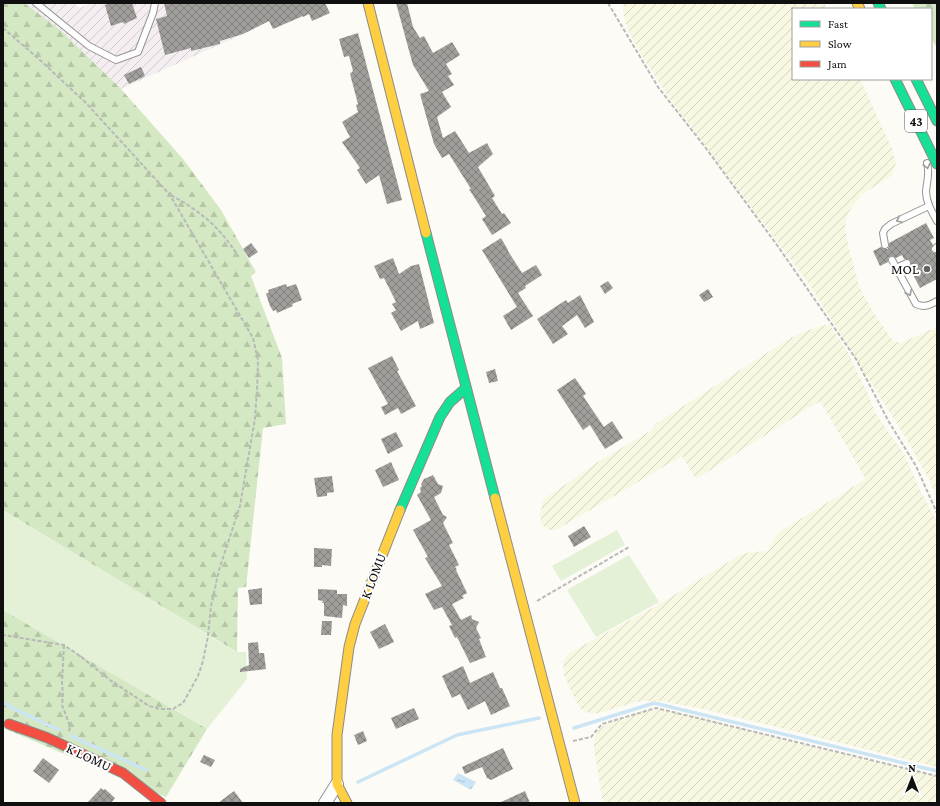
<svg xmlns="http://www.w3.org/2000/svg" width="940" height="806" viewBox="0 0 940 806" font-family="'Crimson Pro',serif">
	<defs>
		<pattern id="industrial-furrows" width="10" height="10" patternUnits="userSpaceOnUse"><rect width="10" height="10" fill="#f4eef1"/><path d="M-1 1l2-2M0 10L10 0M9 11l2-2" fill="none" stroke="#d0cbcd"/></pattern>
		<pattern id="farmland-furrows" width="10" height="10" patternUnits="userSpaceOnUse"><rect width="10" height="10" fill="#f8f7e2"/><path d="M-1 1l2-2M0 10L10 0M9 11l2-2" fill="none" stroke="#d3d3c1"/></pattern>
		<pattern id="forest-firs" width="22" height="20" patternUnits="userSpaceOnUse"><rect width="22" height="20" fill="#d4e8c4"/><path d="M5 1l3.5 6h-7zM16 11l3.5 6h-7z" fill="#b5c6a7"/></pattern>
		<pattern id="water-ripples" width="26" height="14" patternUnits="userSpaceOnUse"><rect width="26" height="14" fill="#cce5f5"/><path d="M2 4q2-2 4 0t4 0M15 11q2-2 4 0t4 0" fill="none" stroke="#aec3d1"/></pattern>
		<pattern id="building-cross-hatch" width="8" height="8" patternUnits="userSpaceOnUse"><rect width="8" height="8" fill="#a09e9a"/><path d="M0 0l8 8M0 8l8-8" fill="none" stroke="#817f7c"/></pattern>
	</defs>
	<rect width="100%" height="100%" fill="#fcfbf5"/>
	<path fill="url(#industrial-furrows)" d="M 11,3 L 73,3 L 80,8 L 91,3 L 306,3 L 269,20 L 259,27 L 121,89 Z"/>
	<g fill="url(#farmland-furrows)">
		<path d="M 624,3 L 824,3 L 827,9 L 793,9 L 793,79 L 860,79 L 893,151 L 896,163 L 893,173 L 891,176 L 861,195 L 848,213 L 845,223 L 847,241 L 859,286 L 873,312 L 893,341 L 901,343 L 937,327 L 937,498 L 930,481 L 904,435 L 809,284 L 668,96 L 644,59 L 628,30 L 623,13 Z"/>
		<path d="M 829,324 L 848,353 L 867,392 L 876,414 L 904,454 L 918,486 L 937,522 L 937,767 L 703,709 L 661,701 L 641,701 L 598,713 L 592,714 L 586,712 L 581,709 L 574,697 L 564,675 L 563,662 L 569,653 L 656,606 L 743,553 L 767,551 L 778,533 L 866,479 L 820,401 L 696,479 L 682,456 L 556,530 L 549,530 L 542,525 L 540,515 L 543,500 L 598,462 L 650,431 L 657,423 L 787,340 L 805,331 Z"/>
		<path d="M 661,710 L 701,717 L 789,741 L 937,776 L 937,803 L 603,803 L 594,749 L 594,740 L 596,735 L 600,729 L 608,723 L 617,719 L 644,711 Z"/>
	</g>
	<g fill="#e4f1d6">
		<path d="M 3,510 L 236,652 L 246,652 L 247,679 L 207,729 L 3,610 Z"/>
		<path d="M 617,530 L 625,545 L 561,581 L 552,566 Z"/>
		<path d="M 629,555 L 659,602 L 596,637 L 567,590 Z"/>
	</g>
	<g fill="url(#forest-firs)">
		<path d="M 3,3 L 24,3 L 59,29 L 121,89 L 183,159 L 221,210 L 256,272 L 251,276 L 282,358 L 286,424 L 263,428 L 246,587 L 238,588 L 237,652 L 3,510 Z"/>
		<path d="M 912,3 L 937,3 L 937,48 L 931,38 L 931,9 L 915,9 Z"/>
		<path d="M 3,610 L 207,729 L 166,797 L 3,728 Z"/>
	</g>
	<path fill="url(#water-ripples)" d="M 458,773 L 476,782 L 471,790 L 453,780 Z"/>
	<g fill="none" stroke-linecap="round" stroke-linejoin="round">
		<g stroke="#cce5f5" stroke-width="3.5">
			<path d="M 3,702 L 10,707 L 59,730"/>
			<path d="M 574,728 L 654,703 L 937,771"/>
			<path d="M 71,736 L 146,770"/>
			<path d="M 358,782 L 457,735 L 539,718"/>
		</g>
	</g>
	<g fill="url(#building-cross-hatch)">
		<path d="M 112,3 L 132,3 L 137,18 L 124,24 L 123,22 L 111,26 L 105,5 Z"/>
		<path d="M 164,3 L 325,3 L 330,13 L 312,21 L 309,14 L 303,17 L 303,16 L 273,29 L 269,21 L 243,34 L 220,41 L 220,44 L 191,51 L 191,48 L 165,55 L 156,19 L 167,16 Z"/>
		<path d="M 396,3 L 407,3 L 413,27 L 420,38 L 424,36 L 433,53 L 452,42 L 460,55 L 446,64 L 452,74 L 448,76 L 454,85 L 442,92 L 451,107 L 437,117 L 443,138 L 455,131 L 469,153 L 487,143 L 493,154 L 478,167 L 495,196 L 492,198 L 502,214 L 504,213 L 511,223 L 492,235 L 482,219 L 486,216 L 469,189 L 471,189 L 449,154 L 442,158 L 434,144 L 420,94 L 429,91 L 413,65 Z"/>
		<path d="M 358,33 L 402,200 L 387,204 L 379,175 L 366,184 L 357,170 L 360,168 L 342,142 L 350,137 L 342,122 L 358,112 L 356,105 L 358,104 L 350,74 L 353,71 L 349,56 L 344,57 L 339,39 Z"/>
		<path d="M 141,67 L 145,76 L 129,84 L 124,75 Z"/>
		<path d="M 926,223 L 934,238 L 930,240 L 933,245 L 931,251 L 933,253 L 937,253 L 937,279 L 920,288 L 909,267 L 911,264 L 910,260 L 904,259 L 902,255 L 896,258 L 892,256 L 888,258 L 888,262 L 880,266 L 873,251 L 881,247 L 884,249 L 888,249 L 889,246 L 889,243 Z"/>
		<path d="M 501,238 L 508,250 L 508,251 L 522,273 L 536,265 L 542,275 L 525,286 L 526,288 L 518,293 L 533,316 L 511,330 L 503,316 L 517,307 L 482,250 Z"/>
		<path d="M 251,243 L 258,252 L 249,258 L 243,249 Z"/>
		<path d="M 393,258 L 399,274 L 411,266 L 419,264 L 434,323 L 420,329 L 418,321 L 401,331 L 391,313 L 396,310 L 392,304 L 396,302 L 384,278 L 380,279 L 374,266 Z"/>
		<path d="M 608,281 L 613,288 L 605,294 L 600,286 Z"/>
		<path d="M 286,284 L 287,287 L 296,284 L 302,300 L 292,304 L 293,306 L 277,313 L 276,310 L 273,311 L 270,306 L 266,294 L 269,292 L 268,290 Z"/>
		<path d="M 708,289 L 713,297 L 704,302 L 699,295 Z"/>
		<path d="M 580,295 L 594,322 L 585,328 L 577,315 L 562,326 L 568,334 L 553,344 L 537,319 L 566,300 L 568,303 Z"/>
		<path d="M 392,356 L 399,370 L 397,371 L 416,406 L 401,414 L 398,408 L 385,415 L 381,407 L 388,404 L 368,368 Z"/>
		<path d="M 495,369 L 498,381 L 489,383 L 486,372 Z"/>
		<path d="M 575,378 L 586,394 L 583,396 L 604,427 L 612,421 L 623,438 L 605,449 L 590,425 L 583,430 L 557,390 Z"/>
		<path d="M 396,432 L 403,446 L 388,454 L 381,439 Z"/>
		<path d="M 391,462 L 399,480 L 383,487 L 375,470 Z"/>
		<path d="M 433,475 L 438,484 L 443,486 L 441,493 L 434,497 L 443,515 L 447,517 L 443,523 L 453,543 L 449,545 L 459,565 L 455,567 L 457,570 L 456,570 L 467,593 L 462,596 L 464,598 L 452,604 L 461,620 L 471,615 L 472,619 L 479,622 L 476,628 L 481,638 L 479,639 L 486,657 L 470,663 L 457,637 L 455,638 L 449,626 L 452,625 L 442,607 L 434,610 L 425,594 L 442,586 L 428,563 L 425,558 L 428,557 L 413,530 L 431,520 L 417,495 L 421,492 L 420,488 L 422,486 L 421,484 L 424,479 Z"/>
		<path d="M 332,476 L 334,492 L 327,493 L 327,496 L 317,497 L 314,478 Z"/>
		<path d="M 584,526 L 591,537 L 574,547 L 568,536 Z"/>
		<path d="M 314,548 L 332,549 L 331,566 L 322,565 L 322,567 L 314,567 Z"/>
		<path d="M 262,588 L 262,604 L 250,605 L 248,590 Z"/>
		<path d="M 318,589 L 337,590 L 337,594 L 347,594 L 347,606 L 343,605 L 342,618 L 324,616 L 324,603 L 322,603 L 323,601 L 318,600 Z"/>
		<path d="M 322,621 L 332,621 L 331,635 L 321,635 Z"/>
		<path d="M 385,624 L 394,642 L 379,649 L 370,632 Z"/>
		<path d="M 258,642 L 259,653 L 264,653 L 266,669 L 240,672 L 240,669 L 249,665 L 248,643 Z"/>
		<path d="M 463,666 L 470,683 L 493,672 L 500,688 L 502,688 L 510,706 L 491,715 L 485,701 L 468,710 L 460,694 L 452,698 L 442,676 Z"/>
		<path d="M 414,708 L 419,719 L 396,729 L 391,718 Z"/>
		<path d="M 363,731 L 367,741 L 358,745 L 354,735 Z"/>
		<path d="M 503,748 L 513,769 L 491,780 L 487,778 L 482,767 L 465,774 L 462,767 Z"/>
		<path d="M 204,755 L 215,760 L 211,767 L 200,762 Z"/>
		<path d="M 43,758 L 59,770 L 49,783 L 33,771 Z"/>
		<path d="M 101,788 L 103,790 L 105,789 L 115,798 L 111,803 L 87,803 Z"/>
		<path d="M 234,791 L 243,803 L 218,803 Z"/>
		<path d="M 525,791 L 530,803 L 499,803 Z"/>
	</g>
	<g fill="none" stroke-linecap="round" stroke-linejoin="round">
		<defs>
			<g id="lane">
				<path d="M 36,3 L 89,46 L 116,60 L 138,52 L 153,13 L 155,3"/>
				<path d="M 927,163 C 930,173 927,181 926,191 C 926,202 932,212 937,221"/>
				<path d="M 885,245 L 883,233 L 885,229 L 891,224 L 929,206"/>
				<path d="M 935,249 L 937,247"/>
				<path d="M 892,260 L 916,304 C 924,308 930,305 937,301"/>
				<path d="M 896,268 L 907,263"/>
			</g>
			<path id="street" d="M 325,803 L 337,784"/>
			<g id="fast">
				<path d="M 878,3 L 881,9"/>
				<path d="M 895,79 L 937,164"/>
				<path d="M 916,79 L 937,121"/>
				<path d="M 426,233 L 495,498"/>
				<path d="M 400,510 L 440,417 L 450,402 L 466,388"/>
			</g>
			<g id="slow">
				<path d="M 368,3 L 426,233"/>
				<path d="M 857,3 L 860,9"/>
				<path d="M 495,498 L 575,803"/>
				<path d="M 347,803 L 337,784 L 337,735 L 349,647 L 355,624 L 400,510"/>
			</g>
			<path id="jam" d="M 9,724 L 48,738 L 123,773 L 161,803"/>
		</defs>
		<use href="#lane" stroke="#969593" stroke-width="8"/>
		<use href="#street" stroke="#969593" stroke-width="14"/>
		<use href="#fast" stroke="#8c8c89" stroke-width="11"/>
		<use href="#slow" stroke="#8c8c89" stroke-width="11"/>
		<use href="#jam" stroke="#8c8c89" stroke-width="11"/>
		<g stroke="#b9b9b8" stroke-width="2" stroke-dasharray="4 2" stroke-linecap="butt">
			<path d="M 608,3 L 658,87 L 705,147 L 777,245 L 856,359 L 889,422 L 916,466 L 937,513"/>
			<path d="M 3,28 L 40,60 L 86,103 L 170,195 L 253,338 L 258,360 L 257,390 L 255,418 L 240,506 L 219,570 L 211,606 L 208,636 L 203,661 L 198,676 L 183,703 L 173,709 L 160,709 L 149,706 L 110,680 L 80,656 L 64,645 L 3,635"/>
			<path d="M 171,195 C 201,212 219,226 238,256"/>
			<path d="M 537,601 L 629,547"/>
			<path d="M 64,645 L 62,683 L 63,695 L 62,705 L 70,726 L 69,732"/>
			<path d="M 573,741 L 591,737 L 602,724 L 656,708 L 937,776"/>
		</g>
		<use href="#lane" stroke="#fffefe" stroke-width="6"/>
		<use href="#street" stroke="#fffefe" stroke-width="12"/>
		<use href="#fast" stroke="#16e098" stroke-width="9"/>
		<use href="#slow" stroke="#ffcf43" stroke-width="9"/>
		<use href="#jam" stroke="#f24e42" stroke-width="9"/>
	</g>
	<defs><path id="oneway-chevron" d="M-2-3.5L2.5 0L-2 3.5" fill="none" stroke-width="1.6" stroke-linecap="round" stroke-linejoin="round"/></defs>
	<g stroke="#9f9e9e">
		<use href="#oneway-chevron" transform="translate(927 166) rotate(76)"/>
		<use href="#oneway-chevron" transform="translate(899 220) rotate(155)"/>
		<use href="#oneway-chevron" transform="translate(909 293) rotate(63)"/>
	</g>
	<circle fill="#626260" stroke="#fff" stroke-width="1.5" cx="927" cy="269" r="4"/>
	<g text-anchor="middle" stroke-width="4" stroke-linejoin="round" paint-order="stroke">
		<rect fill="#fff" stroke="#575757" stroke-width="1" x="905" y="110" width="22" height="22" rx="3"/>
		<g font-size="13" font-weight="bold" fill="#0f0f0f">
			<text x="916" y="126">43</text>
		</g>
		<g font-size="14" fill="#0f0f0f" stroke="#fff" text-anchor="end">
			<text x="919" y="274">MOL</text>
		</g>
		<g font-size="14" fill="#0f0f0f" stroke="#fff">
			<text transform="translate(373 576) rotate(-69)" y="5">K LOMU</text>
			<text transform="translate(89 757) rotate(25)" y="5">K LOMU</text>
		</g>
	</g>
	<rect width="940" height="806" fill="none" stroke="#0f0f0f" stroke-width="8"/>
	<rect x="792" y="8" width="140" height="72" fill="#ffffff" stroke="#9f9f9f"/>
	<rect x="800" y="21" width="20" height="6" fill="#16e098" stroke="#9f9f9f"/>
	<text x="828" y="28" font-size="12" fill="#0f0f0f">Fast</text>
	<rect x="800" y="41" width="20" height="6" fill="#ffcf43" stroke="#9f9f9f"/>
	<text x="828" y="48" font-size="12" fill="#0f0f0f">Slow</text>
	<rect x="800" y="61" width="20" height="6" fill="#f24e42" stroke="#9f9f9f"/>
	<text x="828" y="68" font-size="12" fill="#0f0f0f">Jam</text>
	<g transform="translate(912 778)" stroke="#ffffff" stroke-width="3" paint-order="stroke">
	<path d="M0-3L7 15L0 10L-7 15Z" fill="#0f0f0f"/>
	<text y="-6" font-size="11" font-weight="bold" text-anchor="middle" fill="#0f0f0f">N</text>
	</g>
</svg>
